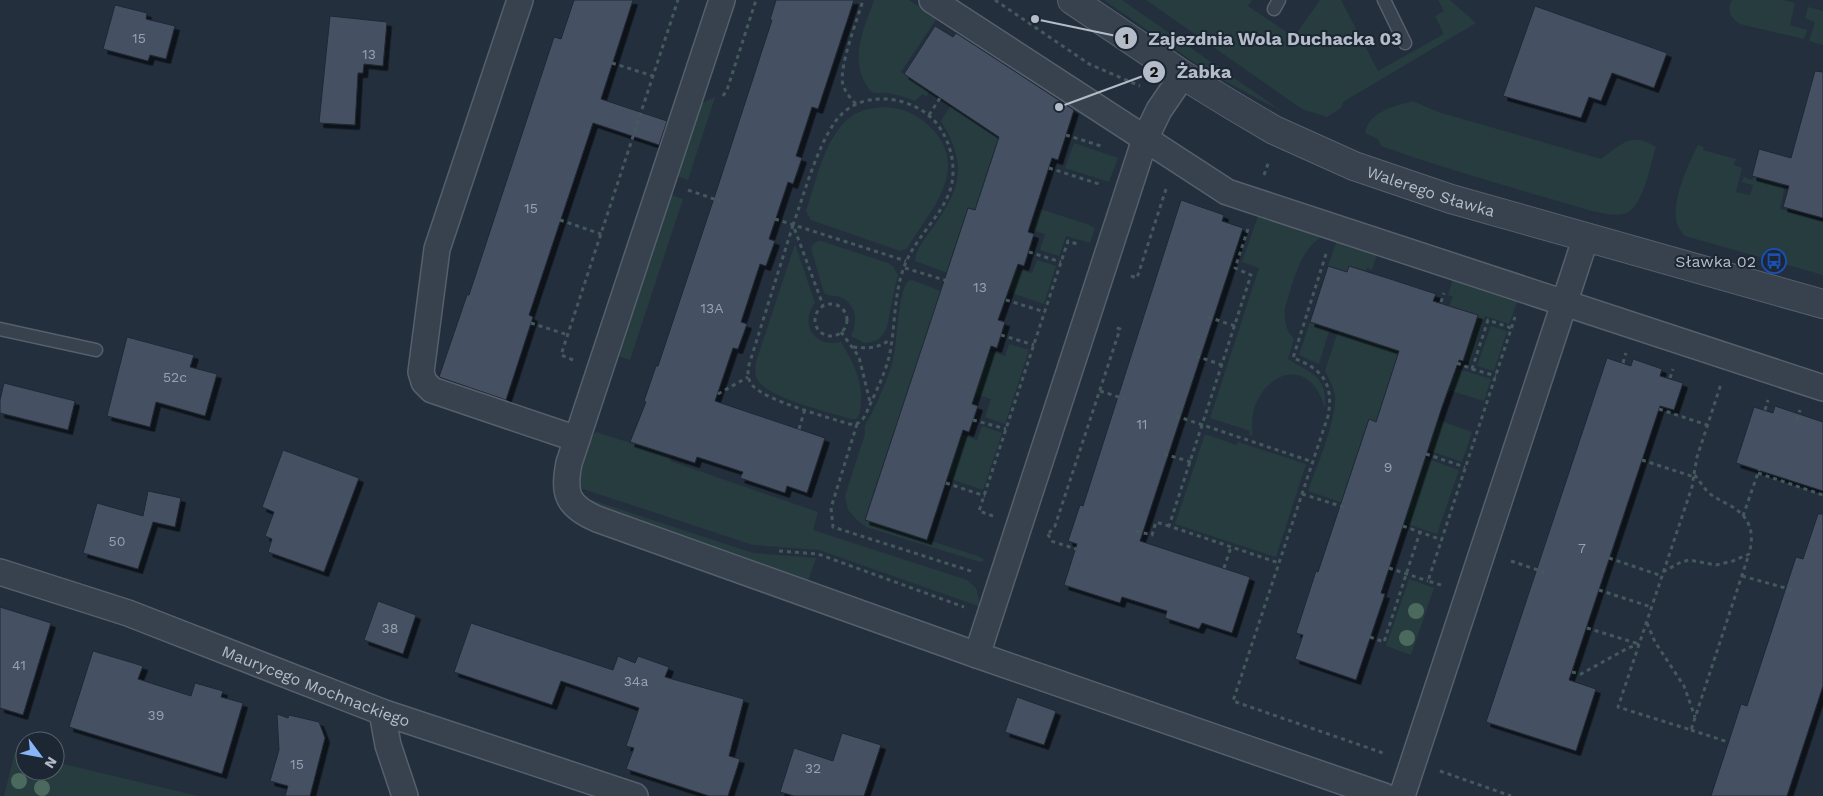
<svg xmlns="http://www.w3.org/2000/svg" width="1823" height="796" viewBox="0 0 1823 796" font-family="'Work Sans',sans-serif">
	<defs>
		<filter id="shadow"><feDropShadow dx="4.5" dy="4.5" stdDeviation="0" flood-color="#0009"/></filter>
	</defs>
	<rect width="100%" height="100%" fill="#242f3e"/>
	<g fill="#263c3f">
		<path d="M 874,0 L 909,0 L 937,18 L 901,72 L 929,91 L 927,96 L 922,94 L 915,101 C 905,97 896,94 886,93 C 880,93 875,94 871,91 C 868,89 866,84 864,81 C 851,54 865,26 874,0 Z"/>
		<path d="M 1104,0 L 1122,0 L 1283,112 L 1208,72 Z"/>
		<path d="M 1146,0 L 1252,0 L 1248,6 L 1294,37 L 1320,0 L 1341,0 L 1378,71 L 1444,34 L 1435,16 L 1444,11 L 1438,0 L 1450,0 L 1476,23 L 1343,102 L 1341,108 L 1327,117 L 1302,109 Z"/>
		<path d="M 1732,0 L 1783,0 L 1795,3 L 1790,25 L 1807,30 L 1804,39 L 1740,24 C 1731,18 1726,11 1732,0 Z"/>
		<path d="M 1808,7 L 1823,11 L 1823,45 L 1809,41 L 1815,22 L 1805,18 Z"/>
		<path d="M 715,97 L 688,180 L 677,176 L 700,104 Z"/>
		<path d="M 1413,101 L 1438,112 L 1601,159 C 1622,144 1631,131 1656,147 C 1650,164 1643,211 1623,214 C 1613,216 1602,213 1592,211 C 1521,190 1451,171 1381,146 L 1378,139 L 1365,133 C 1369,111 1395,106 1413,101 Z"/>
		<path d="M 951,105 L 999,136 L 975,210 L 968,208 L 954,251 L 953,275 L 915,261 C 916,249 924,240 931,230 C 960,190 969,166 941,121 Z"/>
		<path d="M 885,107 C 905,108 918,115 932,129 C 972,170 927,214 907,249 L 900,251 L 811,220 L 806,211 C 817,180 825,132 855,114 C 864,109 875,108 885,107 Z"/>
		<path d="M 1074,143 L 1118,158 L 1109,182 L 1065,168 Z"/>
		<path d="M 1698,145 L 1704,147 L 1703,150 L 1736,159 L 1734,165 L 1742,168 L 1736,192 L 1750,195 L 1753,185 L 1742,182 L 1744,177 L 1752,180 L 1754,176 L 1785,185 L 1780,209 L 1823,221 L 1823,275 L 1685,236 C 1682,232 1678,228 1677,223 C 1671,202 1688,164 1698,145 Z"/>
		<path d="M 671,195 L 683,199 L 630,360 L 618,356 Z"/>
		<path d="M 1040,209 L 1087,224 L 1095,228 L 1090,243 L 1066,236 L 1059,256 L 1040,250 L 1045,234 L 1032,230 Z"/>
		<path d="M 1258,216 L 1323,236 C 1298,251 1294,282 1285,307 C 1284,319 1285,330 1294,339 L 1288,359 C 1310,373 1328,376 1325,408 C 1306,343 1243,384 1253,436 L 1249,435 L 1250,431 L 1210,418 L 1259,268 L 1242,262 Z"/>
		<path d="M 1337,240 L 1377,254 L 1372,270 L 1367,268 L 1366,271 L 1349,266 L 1347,272 L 1328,266 Z"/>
		<path d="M 817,241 L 821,241 L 888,263 L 893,266 L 898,275 C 895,285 893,296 891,307 C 887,325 888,341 865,343 L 851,336 C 858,321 857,304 840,297 C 835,295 829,297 824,293 L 812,251 L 811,247 Z"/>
		<path d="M 795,244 L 815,303 C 799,324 814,348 841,342 C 853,362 863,381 861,405 C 860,411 860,415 856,419 L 851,419 C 829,412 772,399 759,382 C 753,374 755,364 758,356 Z"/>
		<path d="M 1037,260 L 1056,266 L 1044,304 L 1009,292 L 1016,269 L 1032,273 Z"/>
		<path d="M 1453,279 L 1518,300 L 1509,324 L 1485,316 L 1470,363 L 1463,361 L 1477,316 L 1449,306 L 1453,297 L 1448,295 Z"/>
		<path d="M 912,280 L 941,291 L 865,520 L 978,556 L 985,560 L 980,562 L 866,527 L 857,520 L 848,510 L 845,496 L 865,434 C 865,431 864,429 865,426 C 866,422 870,417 872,413 C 880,395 889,378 893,359 C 898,340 897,295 908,281 Z"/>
		<path d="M 1310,322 L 1330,328 L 1319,364 L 1299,355 Z"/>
		<path d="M 1491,326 L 1507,331 L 1494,371 L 1477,366 Z"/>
		<path d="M 1338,331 L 1399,351 L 1376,422 L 1369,420 L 1349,482 L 1349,505 L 1308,491 C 1316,468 1337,419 1335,396 C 1334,387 1329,379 1325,371 Z"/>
		<path d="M 1009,344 L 1029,350 L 1005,424 L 985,417 L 991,399 L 975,394 L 989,351 L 1005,356 Z"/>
		<path d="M 1455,368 L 1491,379 L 1484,401 L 1448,390 Z"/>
		<path d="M 1438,420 L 1472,432 L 1462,462 L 1428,450 Z"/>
		<path d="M 982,426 L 1002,433 L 983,490 L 948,478 L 962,435 L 977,440 Z"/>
		<path d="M 596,432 L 672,456 L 670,461 L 818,512 L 813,530 L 967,580 L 976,588 L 981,607 L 819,550 L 753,545 L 580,488 C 578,472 585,443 596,432 Z"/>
		<path d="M 1205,434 L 1236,445 L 1238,442 L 1306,464 L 1276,557 L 1175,524 Z"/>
		<path d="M 1425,458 L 1459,470 L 1437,534 L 1404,523 Z"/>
		<path d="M 586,498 L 753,553 L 816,558 L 808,581 L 595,505 Z"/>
		<path d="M 1409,579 L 1434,588 L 1411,655 L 1386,646 Z"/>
		<path d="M 15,752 L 25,754 L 25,771 L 55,771 L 55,762 L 198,796 L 4,796 Z"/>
	</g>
	<g fill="#455162" stroke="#1f2835" filter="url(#shadow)">
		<path d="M 574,0 L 633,0 L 601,99 L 667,121 L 659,145 L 593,123 L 529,315 L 533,317 L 506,400 L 439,377 L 467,295 L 469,295 L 554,37 L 561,39 Z"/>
		<path d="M 776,0 L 854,0 L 818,109 L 812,107 L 796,156 L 802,158 L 793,184 L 788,182 L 769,239 L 775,241 L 766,266 L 760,264 L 741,322 L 747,324 L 738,349 L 733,348 L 715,401 L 825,438 L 807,493 L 787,486 L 785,493 L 740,478 L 743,472 L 697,457 L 695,463 L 630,442 L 646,402 L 644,401 L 656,366 L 658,366 L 718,186 L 772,20 L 770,20 Z"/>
		<path d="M 115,5 L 147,13 L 146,19 L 175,26 L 166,59 L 150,55 L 148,61 L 103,49 Z"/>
		<path d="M 1535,6 L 1667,53 L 1654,88 L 1612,73 L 1601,101 L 1589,97 L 1581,118 L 1503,96 Z"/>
		<path d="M 330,16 L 387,22 L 383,66 L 364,64 L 363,73 L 358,73 L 355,125 L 319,123 Z"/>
		<path d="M 935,26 L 953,37 L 956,33 L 1074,110 L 1058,160 L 1052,158 L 1028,232 L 1034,234 L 1024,266 L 1018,264 L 998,320 L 1005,322 L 997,348 L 991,346 L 972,404 L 978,406 L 969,432 L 963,430 L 927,540 L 865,520 L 968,208 L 975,210 L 999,137 L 904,74 Z"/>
		<path d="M 1815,71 L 1823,72 L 1823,218 L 1783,207 L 1789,186 L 1752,176 L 1759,149 L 1791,158 Z"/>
		<path d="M 1181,200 L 1224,215 L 1222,221 L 1243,228 L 1140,541 L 1250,577 L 1232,633 L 1202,623 L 1199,629 L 1165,618 L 1167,611 L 1122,597 L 1120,603 L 1064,585 L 1077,544 L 1068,541 L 1080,505 L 1083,506 Z"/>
		<path d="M 1328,266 L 1347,272 L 1349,266 L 1387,278 L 1436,294 L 1433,301 L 1478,315 L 1463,361 L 1459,360 L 1442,407 L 1381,593 L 1385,594 L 1356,680 L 1295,659 L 1303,635 L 1296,633 L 1316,571 L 1318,572 L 1369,419 L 1376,422 L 1399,351 L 1310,322 Z"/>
		<path d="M 127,337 L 194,355 L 190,367 L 217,374 L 205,416 L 156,402 L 150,427 L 107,416 Z"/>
		<path d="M 1607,358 L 1631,366 L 1633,359 L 1662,369 L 1660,376 L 1683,383 L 1674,410 L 1660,406 L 1569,680 L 1596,689 L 1576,751 L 1486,722 Z"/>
		<path d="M 4,383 L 75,401 L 68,430 L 0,413 L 0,400 Z"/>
		<path d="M 1775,406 L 1823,422 L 1823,491 L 1736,463 L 1754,407 L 1773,413 Z"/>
		<path d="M 283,450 L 359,478 L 324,572 L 268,552 L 272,539 L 265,536 L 274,512 L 262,507 Z"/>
		<path d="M 148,491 L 181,498 L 175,527 L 153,522 L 138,569 L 83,553 L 97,503 L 143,516 Z"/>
		<path d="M 1818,514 L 1823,514 L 1823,686 L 1787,796 L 1711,796 L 1741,704 L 1747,706 L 1796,557 L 1803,559 Z"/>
		<path d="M 378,601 L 416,615 L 403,654 L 364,640 Z"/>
		<path d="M 0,607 L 51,623 L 23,715 L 0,708 Z"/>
		<path d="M 471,623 L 613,670 L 618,656 L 635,663 L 638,656 L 669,667 L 665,677 L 744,699 L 729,756 L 740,759 L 728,796 L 709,796 L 626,769 L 634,748 L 626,746 L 639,708 L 561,681 L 552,705 L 454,672 Z"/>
		<path d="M 93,651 L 143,666 L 138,679 L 191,696 L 195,683 L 223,691 L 221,697 L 243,703 L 222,774 L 69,727 Z"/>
		<path d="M 1017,697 L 1056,711 L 1044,745 L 1005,732 Z"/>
		<path d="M 277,714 L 288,718 L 289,715 L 319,722 L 325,738 L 310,796 L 285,796 L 288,786 L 270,781 L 279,750 Z"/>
		<path d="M 842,733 L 881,745 L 864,796 L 794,796 L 780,792 L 794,748 L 833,761 Z"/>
	</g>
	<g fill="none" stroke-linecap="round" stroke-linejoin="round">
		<defs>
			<g id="service">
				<path d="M 1384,0 L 1405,43"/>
				<path d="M 1274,9 L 1279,0"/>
				<path d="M 0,329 L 96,350"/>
			</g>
			<g id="minor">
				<path d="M 520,0 L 437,249 L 421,372 L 424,382 L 432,390 L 577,439"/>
				<path d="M 722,0 L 569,463 C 563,494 567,506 597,519 L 977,655 L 1145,139 L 1159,110 L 1183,75"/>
				<path d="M 932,0 L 1227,192 L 1823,388"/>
				<path id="s1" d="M 0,572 L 128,613 L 382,712 L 635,796"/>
				<path d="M 977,655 L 1384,796"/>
				<path d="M 382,712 L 388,745 L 405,796"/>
				<path d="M 1402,796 L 1586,237"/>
			</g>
			<g id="tertiary">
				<path id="s2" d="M 1072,0 L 1183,75 L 1230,104 L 1274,130 L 1354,166 L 1451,199 L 1823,304"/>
			</g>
		</defs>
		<use href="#service" stroke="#565f6c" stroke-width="15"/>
		<use href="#minor" stroke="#565f6c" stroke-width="28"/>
		<use href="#tertiary" stroke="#565f6c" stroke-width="30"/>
		<g stroke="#44595c" stroke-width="3" stroke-dasharray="4 4" stroke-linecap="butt">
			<path d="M 995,0 L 1089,64 L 1140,86"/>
			<path d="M 612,63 L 653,76"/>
			<path d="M 723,96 L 727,90 L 756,0"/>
			<path d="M 856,104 C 850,98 846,93 843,85 C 838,68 858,18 863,0"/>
			<path d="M 929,115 L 940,98"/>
			<path d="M 1066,135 L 1101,146"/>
			<path d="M 1049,168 L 1099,184"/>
			<path d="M 1264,175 L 1269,161"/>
			<path d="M 688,190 L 720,201"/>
			<path d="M 775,219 L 906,261"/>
			<path d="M 560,220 L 601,234"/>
			<path d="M 793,225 L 748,368 C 748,375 748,381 753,386 C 767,401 827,417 849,424 C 857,425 860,423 865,416 C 873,397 884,377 889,357 C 896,327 893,289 907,260 C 920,230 954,206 953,171 C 953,155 948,139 938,125 C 917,98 871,89 844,112 C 821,131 804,195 793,225 L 823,305"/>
			<path d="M 1248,229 L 1235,268 L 1251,275 L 1169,526 L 1279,563"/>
			<path d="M 1029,252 L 1061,262"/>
			<path d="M 1326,254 L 1293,358 C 1323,369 1334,384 1328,416 L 1233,701 L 1386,754"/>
			<path d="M 905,268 L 951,282"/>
			<path d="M 1131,276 L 1137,278 L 1167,186"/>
			<path d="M 1006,300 L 1045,312"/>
			<path d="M 1441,302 L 1444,293"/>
			<circle cx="831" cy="320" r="16"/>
			<path d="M 1208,317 L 1235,326"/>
			<path d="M 531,323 L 568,335"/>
			<path d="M 841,332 L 859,357 L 870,402"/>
			<path d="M 1001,335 L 1034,345"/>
			<path d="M 853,347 C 868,349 879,348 891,339"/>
			<path d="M 1196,356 L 1222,365"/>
			<path d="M 573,360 L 561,355 L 678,0"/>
			<path d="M 1457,363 L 1472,369 L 1488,320 L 1511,328"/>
			<path d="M 1623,363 L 1626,353"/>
			<path d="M 1472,369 L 1496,376"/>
			<path d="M 1670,378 L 1673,369"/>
			<path d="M 1100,391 L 1125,399"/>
			<path d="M 718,394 L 748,377"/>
			<path d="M 1659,409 L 1707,425"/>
			<path d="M 1765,410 L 1768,400"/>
			<path d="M 1176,416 L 1313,462"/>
			<path d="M 973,420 L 1006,429"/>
			<path d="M 1797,420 L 1800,410"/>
			<path d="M 857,424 L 831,508 L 833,527 L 974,572"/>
			<path d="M 799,429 L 805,409"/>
			<path d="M 1164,454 L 1191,462"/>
			<path d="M 1426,454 L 1465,467"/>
			<path d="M 1642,460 L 1694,477"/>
			<path d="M 1758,473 L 1823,495"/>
			<path d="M 1694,474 L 1697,457 L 1721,384"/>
			<path d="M 946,483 L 985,496"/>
			<path d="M 1302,494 L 1347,508"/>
			<path d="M 993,516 L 979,511 L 1068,241 L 1080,245"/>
			<path d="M 1743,516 L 1759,470"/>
			<path d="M 1403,526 L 1442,540"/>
			<path d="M 1136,531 L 1152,535 L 1156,522 L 1169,526"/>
			<path d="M 1049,533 L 1055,526 L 1120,329 L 1114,327"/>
			<path d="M 1048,534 L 1051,541 L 1076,549"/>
			<path d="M 779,551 L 818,554 L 964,607"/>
			<path d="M 1609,558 L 1662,576"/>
			<path d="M 1511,561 L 1544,572"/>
			<path d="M 1224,568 L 1231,547"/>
			<path d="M 1389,568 L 1428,581"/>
			<path d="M 1663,572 L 1681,562 L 1689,560 L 1716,565 L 1733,561 L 1749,554 C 1755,532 1750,516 1729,505 C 1722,501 1715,498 1709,493 C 1703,487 1699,480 1694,474 L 1692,487 L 1618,707 L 1691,730 L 1749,554"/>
			<path d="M 1742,576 L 1793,590"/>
			<path d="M 1441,585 L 1428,581 L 1515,317"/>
			<path d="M 1599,590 L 1651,607"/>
			<path d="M 1647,623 L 1655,642 L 1684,686 L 1695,717"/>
			<path d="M 1587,628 L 1639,644"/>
			<path d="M 1370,637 L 1384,642 L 1420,532"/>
			<path d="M 1572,672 L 1581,674 L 1628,648 L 1639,644"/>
			<path d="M 1691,730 L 1728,742"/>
			<path d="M 1440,771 L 1511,796"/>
		</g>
		<use href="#service" stroke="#38414e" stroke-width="12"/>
		<use href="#minor" stroke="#38414e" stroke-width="25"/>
		<use href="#tertiary" stroke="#38414e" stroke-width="28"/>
	</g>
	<g fill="#4b6a5d">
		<circle cx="1416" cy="611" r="8"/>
		<circle cx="1407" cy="638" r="8"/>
		<circle cx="19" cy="781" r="8"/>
		<circle cx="42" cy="788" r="8"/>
	</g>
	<defs>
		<symbol id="bus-ring" viewBox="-11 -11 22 22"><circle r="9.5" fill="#1d2633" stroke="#1a4fb4" stroke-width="1.5"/><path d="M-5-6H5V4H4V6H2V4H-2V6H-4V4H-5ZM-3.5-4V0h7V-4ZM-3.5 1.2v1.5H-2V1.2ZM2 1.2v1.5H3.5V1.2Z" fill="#1a4fb4"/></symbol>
	</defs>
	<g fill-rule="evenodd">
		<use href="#bus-ring" x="1760" y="247" width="28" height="28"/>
	</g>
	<g text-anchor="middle" stroke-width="4" stroke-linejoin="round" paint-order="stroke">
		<g font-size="14" fill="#98a1af">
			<text x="139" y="43">15</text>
			<text x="369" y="59">13</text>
			<text x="531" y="213">15</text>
			<text x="980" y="292">13</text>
			<text x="712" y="313">13A</text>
			<text x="175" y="382">52c</text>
			<text x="1142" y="429">11</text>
			<text x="1388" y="472">9</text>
			<text x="117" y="546">50</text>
			<text x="1582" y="553">7</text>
			<text x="390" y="633">38</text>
			<text x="19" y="670">41</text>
			<text x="636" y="686">34a</text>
			<text x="156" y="720">39</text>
			<text x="297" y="769">15</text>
			<text x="813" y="773">32</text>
		</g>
		<g font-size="16" fill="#b4bcc9" stroke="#1d2633">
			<text dy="6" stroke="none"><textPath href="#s2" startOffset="409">Walerego Sławka</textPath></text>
			<text dy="6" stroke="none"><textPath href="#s1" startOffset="336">Maurycego Mochnackiego</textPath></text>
		</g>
		<g font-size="16" fill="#b4bcc9" stroke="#1d2633" text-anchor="end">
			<text x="1756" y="267">Sławka 02</text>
		</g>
	</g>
	<path fill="none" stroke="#b4bcc9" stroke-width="2" d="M1035 19L1126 38M1059 107L1154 72"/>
	<g fill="#b4bcc9" stroke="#1d2633" stroke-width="2">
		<circle cx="1035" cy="19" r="5"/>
		<circle cx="1059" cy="107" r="5"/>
		<circle cx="1126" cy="38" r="12"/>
		<circle cx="1154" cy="72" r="12"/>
	</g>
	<g font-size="15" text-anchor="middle" font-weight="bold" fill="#111">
		<text x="1126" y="44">1</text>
		<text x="1154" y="77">2</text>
	</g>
	<g font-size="18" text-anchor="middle" font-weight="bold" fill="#b4bcc9" stroke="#1d2633" stroke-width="4" stroke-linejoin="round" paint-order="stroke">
		<text x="1275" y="45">Zajezdnia Wola Duchacka 03</text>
		<text x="1204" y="78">Żabka</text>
	</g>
	<g transform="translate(40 756) rotate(122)"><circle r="24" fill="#1d2633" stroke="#59626f"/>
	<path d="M0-4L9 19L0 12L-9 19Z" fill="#8ab4f8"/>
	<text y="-8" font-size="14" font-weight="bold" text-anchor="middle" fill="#b4bcc9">N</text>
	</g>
</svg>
